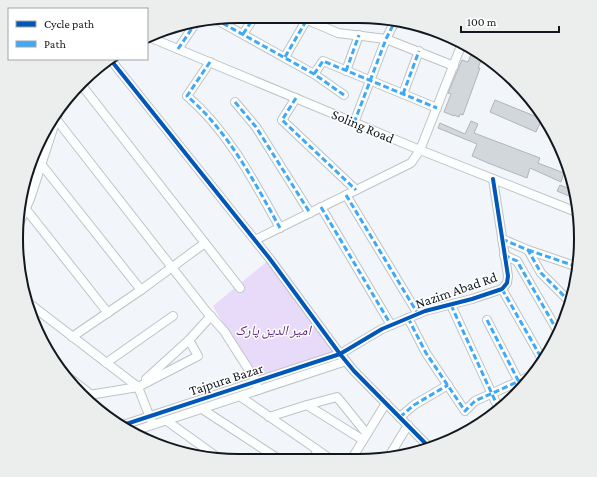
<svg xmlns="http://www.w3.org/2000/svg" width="597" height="477" viewBox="0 0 597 477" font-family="'Crimson Pro','Noto Naskh Arabic',serif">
	<rect width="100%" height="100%" fill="#f2f6fa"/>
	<path fill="#e8daf9" d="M 270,259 L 340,354 L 256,381 L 213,306 Z"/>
	<g fill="#d1d7db" stroke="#afb5b8">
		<path d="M 472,52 L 482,58 L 478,68 L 480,68 L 463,115 L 460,114 L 459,117 L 454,115 L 454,116 L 444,112 L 451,94 L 448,93 L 462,60 L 468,62 Z"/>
		<path d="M 495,100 L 542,119 L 536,132 L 490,112 Z"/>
		<path d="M 471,121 L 478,124 L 474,133 L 540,158 L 538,163 L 564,173 L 561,182 L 530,168 L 527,178 L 488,163 L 472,156 L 477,144 L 438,128 L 440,123 L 465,134 Z"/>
		<path d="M 560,185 L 573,190 L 576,199 L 557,191 Z"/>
	</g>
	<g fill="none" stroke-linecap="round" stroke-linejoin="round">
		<defs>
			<g id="minor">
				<path d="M 298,16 L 338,33 L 386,39 L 454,66"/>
				<path d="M 215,19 L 314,74 L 344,95"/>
				<path d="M 243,34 L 255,16"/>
				<path d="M 149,37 L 420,150 L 579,213"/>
				<path d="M 178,49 L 197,21"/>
				<path d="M 285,57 L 308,17"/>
				<path d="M 110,59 L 270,259 L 340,354 L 354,371 L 431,449"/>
				<path d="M 210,62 L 187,96 C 228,131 254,181 280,228"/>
				<path d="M 346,71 L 359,35"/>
				<path d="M 314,74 L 323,61 L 437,108"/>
				<path d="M 80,83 L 240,288"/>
				<path d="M 403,94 L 419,51"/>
				<path d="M 296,98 L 282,120 L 356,190"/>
				<path d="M 235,102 L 256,127 L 310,213"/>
				<path d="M 56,119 L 206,311 L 224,331 L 256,381 L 258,390"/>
				<path d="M 354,123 L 386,39 L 395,21"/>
				<path d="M 41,164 L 141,290"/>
				<path d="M 26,176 L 36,180"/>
				<path d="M 346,195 L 418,314"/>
				<path d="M 321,207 L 391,325"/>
				<path d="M 25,208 L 108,313"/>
				<path d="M 18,226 L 30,199 L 59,110"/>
				<path d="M 502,239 L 528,250 L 541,273 L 570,302"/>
				<path d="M 255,240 L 411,163 L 420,150 L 461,46"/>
				<path d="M 528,250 L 575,266"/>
				<path d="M 504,255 L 517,261 L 557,330"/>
				<path d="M 502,289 L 542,359"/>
				<path d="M 26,301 L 138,387 L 151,420"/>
				<path d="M 451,305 L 498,407"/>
				<path d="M 408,318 L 426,353 L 465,411 L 475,401 L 535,374"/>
				<path d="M 487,320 L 519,382"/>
				<path d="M 72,337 L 141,290 L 205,243"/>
				<path d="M 106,363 L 173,316"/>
				<path d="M 63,373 L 90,394"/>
				<path d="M 146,379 L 189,340 L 211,316"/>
				<path d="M 83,396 L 138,387 L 198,356 L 189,340"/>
				<path d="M 241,397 L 332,460"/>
				<path d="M 307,405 L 337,397 L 367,434"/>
				<path d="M 202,409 L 277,458"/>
				<path d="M 269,417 L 307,405 L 363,440"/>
				<path d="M 400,417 L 414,405 L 448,385"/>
				<path d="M 167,421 L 217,457"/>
				<path d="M 120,426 L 340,354 L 382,329 L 425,311 L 472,299 L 502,289 L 507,283 L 508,276 L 493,179"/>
				<path d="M 134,431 L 346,361"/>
				<path d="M 393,450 L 401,455"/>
				<path d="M 388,458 L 408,425"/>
				<path d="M 312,459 L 318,451"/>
				<path d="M 351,460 L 386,403"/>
			</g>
		</defs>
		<use href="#minor" stroke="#bec3c7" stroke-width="10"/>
		<use href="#minor" stroke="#fdfefe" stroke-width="8"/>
		<g stroke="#3fa9f5" stroke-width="3" stroke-dasharray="6 3" stroke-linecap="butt">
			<path d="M 215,19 L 314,74 L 344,95"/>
			<path d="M 243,34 L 255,16"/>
			<path d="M 178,49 L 197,21"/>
			<path d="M 285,57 L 309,16"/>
			<path d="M 210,62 L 187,96 C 228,131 254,181 280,228"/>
			<path d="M 346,71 L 359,35"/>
			<path d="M 314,74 L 323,61 L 437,108"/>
			<path d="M 403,94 L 419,51"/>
			<path d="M 296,98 L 282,120 L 356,190"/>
			<path d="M 235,102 L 256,127 L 310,213"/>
			<path d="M 354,123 L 386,39 L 395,21"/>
			<path d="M 346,195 L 418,314"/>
			<path d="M 321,207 L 391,325"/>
			<path d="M 502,239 L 528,250 L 541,273 L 570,302"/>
			<path d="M 528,250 L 575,266"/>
			<path d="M 504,255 L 517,261 L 557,330"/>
			<path d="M 502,289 L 542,359"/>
			<path d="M 451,305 L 498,407"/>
			<path d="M 408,318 L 426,353 L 465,411 L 475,401 L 535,374"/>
			<path d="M 487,320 L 519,382"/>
			<path d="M 400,417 L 414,405 L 448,385"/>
		</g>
		<defs>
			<g id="cycleway">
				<path d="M 110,59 L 270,259 L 340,354 L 354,371 L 431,449"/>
				<path d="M 120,426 L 340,354 L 382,329 L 425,311 L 472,299 L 502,289 L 507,283 L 508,276 L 493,179"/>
			</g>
		</defs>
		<use href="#cycleway" stroke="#fff" stroke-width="6"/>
		<use href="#cycleway" stroke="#0057b8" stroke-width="4"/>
	</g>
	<g text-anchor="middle" stroke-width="3" stroke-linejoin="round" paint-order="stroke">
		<g font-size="14" fill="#12181e" stroke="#fff">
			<text transform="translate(363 126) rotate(23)" y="5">Soling Road</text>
			<text transform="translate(456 290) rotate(-19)" y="5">Nazim Abad Rd</text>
			<text transform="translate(226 379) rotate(-18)" y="5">Tajpura Bazar</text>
		</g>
		<g font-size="14" font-style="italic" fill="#5d2a7f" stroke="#fff">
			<text x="273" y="335">امیر الدین پارک</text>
		</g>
	</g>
	<path d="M0 0H597V477H0ZM238 23H359A215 215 0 0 1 574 238V239A215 215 0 0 1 359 454H238A215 215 0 0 1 23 239V238A215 215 0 0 1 238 23Z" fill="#eceded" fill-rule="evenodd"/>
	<path fill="none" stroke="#12181e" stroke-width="2" d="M238 23H359A215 215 0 0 1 574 238V239A215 215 0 0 1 359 454H238A215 215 0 0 1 23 239V238A215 215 0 0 1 238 23Z"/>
	<rect x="8" y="8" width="140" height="52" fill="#ffffff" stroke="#a0a3a5"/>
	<rect x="16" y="21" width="20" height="6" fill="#0057b8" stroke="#a0a3a5"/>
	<text x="44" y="28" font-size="12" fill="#12181e">Cycle path</text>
	<rect x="16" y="41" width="20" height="6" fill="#3fa9f5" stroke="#a0a3a5"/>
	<text x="44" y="48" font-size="12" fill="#12181e">Path</text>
	<path d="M461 26v6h98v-6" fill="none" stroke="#12181e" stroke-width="2"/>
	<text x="467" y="26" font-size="12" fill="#12181e" stroke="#ffffff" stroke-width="3" paint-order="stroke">100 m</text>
</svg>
